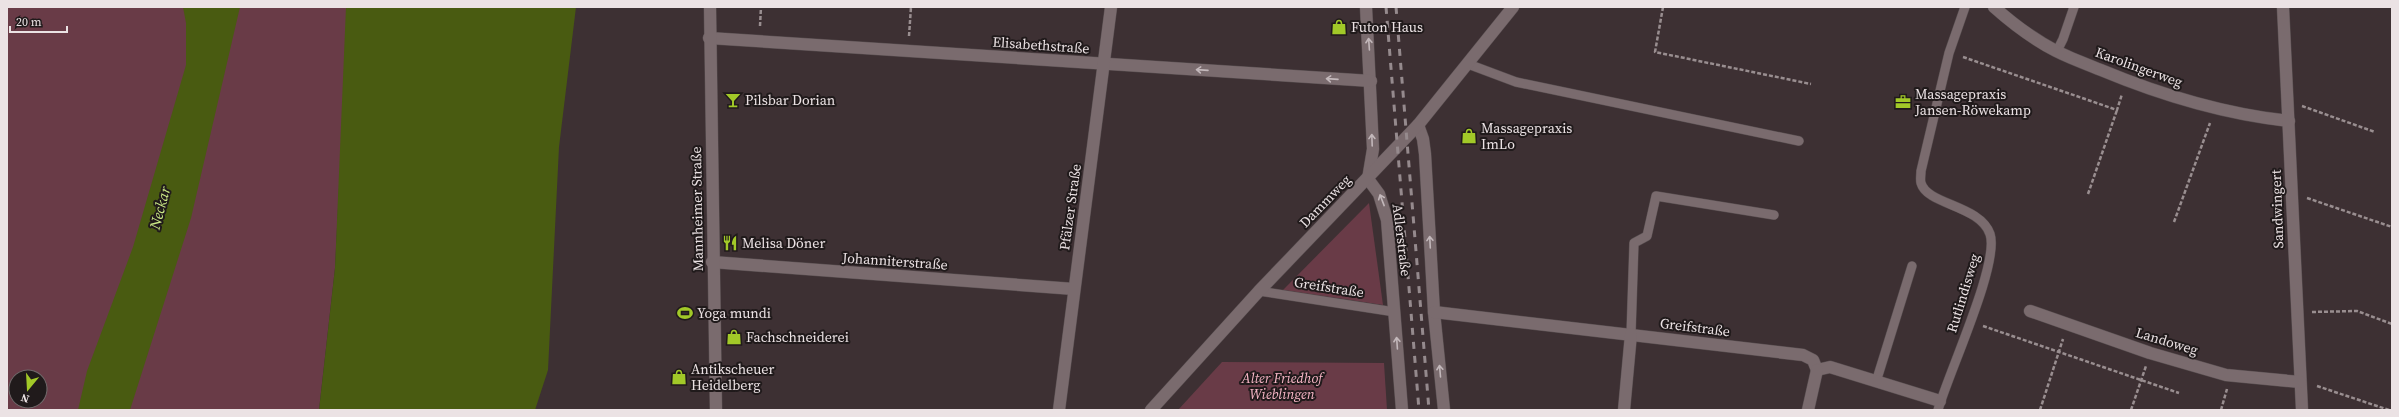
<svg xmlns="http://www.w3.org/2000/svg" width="2399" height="417" viewBox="0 0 2399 417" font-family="'Source Serif 4',serif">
	<rect width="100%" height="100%" fill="#3d3033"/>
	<g fill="#693b47" fill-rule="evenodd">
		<path d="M 7,7 L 348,7 L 335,268 L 319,410 L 7,410 ZM 16,377 L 40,377 L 40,401 L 16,401 Z"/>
		<path d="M 1369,203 L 1383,305 L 1283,290 Z"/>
		<path d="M 1222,362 L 1384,363 L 1387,410 L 1178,410 Z"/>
	</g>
	<g fill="#495b11">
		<path d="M 183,7 L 240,7 L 191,218 L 130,410 L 78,410 L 87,371 L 133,247 L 186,65 L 186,23 Z"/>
		<path d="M 346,7 L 576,7 L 559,147 L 548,370 L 535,410 L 319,410 L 335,268 Z"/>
	</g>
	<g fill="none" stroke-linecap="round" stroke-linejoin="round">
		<defs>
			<g id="lane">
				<path d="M 2057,51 L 2063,39 L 2074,7"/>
				<path d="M 1468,64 L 1516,82 L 1799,141"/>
				<path d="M 1259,291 L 1395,312"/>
				<path d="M 1631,334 L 1634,243 L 1647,236 L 1656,196 L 1774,215"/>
				<path d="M 1876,382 L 1912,266"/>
				<path d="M 1938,410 C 1948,374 2000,263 1990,234 C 1980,205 1927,205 1921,183 C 1920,180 1921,175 1921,171 L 1949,53 L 1965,7"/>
			</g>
			<g id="street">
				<path d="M 1366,7 L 1373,149 L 1368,179 L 1379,194 L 1387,220 L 1402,410"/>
				<path d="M 1994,7 C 2013,24 2033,39 2056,51 C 2070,58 2086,64 2101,70 C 2161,95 2224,114 2289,121"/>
				<path d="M 2283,7 L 2302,410"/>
				<path d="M 709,38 L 1371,81"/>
				<path d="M 1418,125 L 1423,139 L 1425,154 L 1434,312 L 1444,410"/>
				<path d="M 712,262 L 1074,289"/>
				<path d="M 2030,311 L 2150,353 L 2226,375 L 2300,382"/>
				<path d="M 1434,312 L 1803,355 L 1813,360 L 1817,370"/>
				<path d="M 1817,370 L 1830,367 L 1940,401"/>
				<path d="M 1059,410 L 1111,7"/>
				<path d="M 1151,410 L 1259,291 L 1418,125 L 1513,7"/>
				<path d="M 1624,410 L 1631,334"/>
				<path d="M 1808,410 L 1817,370"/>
			</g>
			<path id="secondary" d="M 710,7 L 716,410"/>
		</defs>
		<use href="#lane" stroke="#574d4f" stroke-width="10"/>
		<use href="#street" stroke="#574d4f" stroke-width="13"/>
		<use href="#secondary" stroke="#574d4f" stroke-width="13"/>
		<g stroke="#998e90" stroke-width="2.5" stroke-dasharray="4 2" stroke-linecap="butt">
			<path d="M 1663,7 L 1655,52 L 1811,84"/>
			<path d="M 760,26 L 761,7"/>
			<path d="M 909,36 L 911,7"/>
			<path d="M 1963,57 L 2117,110 L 2122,94"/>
			<path d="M 2302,106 L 2375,132"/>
			<path d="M 2088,194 L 2117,110"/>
			<path d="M 2307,198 L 2392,227"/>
			<path d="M 2174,222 L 2210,123"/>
			<path d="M 2312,312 L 2357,311 L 2392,324"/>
			<path d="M 1983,326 L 2179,393"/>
			<path d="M 2317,386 L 2389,410"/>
			<path d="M 2040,410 L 2063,339"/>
			<path d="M 2131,410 L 2146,366"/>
			<path d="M 2221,410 L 2227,389"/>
		</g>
		<use href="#lane" stroke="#7a6b6e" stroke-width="9"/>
		<use href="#street" stroke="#7a6b6e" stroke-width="12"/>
		<use href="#secondary" stroke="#7a6b6e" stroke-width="12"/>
		<g stroke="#958a8d" stroke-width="3" stroke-dasharray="7 7" stroke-linecap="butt">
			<path d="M 1386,7 L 1419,410"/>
			<path d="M 1396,7 L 1429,410"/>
		</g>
	</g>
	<defs><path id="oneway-shaft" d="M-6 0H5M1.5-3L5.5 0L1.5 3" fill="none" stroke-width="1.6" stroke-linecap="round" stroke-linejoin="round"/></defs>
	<g stroke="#c3b8bb">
		<use href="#oneway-shaft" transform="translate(1369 44) rotate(-94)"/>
		<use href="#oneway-shaft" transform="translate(1202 70) rotate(-176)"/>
		<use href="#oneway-shaft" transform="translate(1332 79) rotate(-176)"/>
		<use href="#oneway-shaft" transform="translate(1372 140) rotate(-92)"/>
		<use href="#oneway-shaft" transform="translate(1382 200) rotate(-111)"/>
		<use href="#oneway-shaft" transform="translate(1430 242) rotate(-93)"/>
		<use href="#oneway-shaft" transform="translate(1397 343) rotate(-94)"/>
		<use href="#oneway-shaft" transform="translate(1440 371) rotate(-95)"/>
	</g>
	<defs>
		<symbol id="shop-bare" viewBox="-9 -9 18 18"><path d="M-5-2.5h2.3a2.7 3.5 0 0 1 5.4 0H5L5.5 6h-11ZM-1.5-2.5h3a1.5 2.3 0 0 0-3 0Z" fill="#a2c928" stroke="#201a1b" stroke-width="2.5" paint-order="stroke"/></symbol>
		<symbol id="bar-bare" viewBox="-9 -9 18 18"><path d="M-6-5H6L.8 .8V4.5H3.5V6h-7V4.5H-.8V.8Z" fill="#a2c928" stroke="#201a1b" stroke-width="2.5" paint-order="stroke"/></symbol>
		<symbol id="office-bare" viewBox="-9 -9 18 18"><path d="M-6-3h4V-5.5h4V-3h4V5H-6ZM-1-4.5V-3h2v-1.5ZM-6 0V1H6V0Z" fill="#a2c928" stroke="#201a1b" stroke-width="2.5" paint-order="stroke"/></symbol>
		<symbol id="restaurant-bare" viewBox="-9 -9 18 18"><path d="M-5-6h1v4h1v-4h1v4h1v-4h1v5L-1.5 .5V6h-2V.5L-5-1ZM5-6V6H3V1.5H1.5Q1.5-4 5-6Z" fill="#a2c928" stroke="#201a1b" stroke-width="2.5" paint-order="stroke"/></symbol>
		<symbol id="stadium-bare" viewBox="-9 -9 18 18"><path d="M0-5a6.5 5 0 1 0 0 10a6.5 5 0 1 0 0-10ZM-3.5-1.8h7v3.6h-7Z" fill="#a2c928" stroke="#201a1b" stroke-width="2.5" paint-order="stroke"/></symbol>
	</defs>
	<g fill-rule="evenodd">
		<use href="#shop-bare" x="1328" y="16" width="22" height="22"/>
		<use href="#bar-bare" x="722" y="89" width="22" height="22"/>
		<use href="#office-bare" x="1892" y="91" width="22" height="22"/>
		<use href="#shop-bare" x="1458" y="125" width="22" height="22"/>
		<use href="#restaurant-bare" x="719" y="232" width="22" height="22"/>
		<use href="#stadium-bare" x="674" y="302" width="22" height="22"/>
		<use href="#shop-bare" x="723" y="326" width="22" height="22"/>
		<use href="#shop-bare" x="668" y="366" width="22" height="22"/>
	</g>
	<g text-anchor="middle" stroke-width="4" stroke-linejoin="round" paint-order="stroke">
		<g font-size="14" fill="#ebe2e4" stroke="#201a1b" text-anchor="start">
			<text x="1351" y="32">Futon Haus</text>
			<text x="1915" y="99">Massagepraxis<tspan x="1915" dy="16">Jansen-Röwekamp</tspan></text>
			<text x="745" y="105">Pilsbar Dorian</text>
			<text x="1481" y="133">Massagepraxis<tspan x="1481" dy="16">ImLo</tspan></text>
			<text x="742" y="248">Melisa Döner</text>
			<text x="697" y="318">Yoga mundi</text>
			<text x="746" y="342">Fachschneiderei</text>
			<text x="691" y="374">Antikscheuer<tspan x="691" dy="16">Heidelberg</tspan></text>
		</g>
		<g font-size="14" fill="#ebe2e4" stroke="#201a1b">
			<text transform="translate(1041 45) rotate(4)" y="5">Elisabethstraße</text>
			<text transform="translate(2139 67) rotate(20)" y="5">Karolingerweg</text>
			<text transform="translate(1325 201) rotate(-46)" y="5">Dammweg</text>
			<text transform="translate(1070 207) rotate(-82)" y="5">Pfälzer Straße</text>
			<text transform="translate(697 209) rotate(-91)" y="5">Mannheimer Straße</text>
			<text transform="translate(2277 209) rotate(-92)" y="5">Sandwingert</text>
			<text transform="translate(1402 240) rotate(83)" y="5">Adlerstraße</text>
			<text transform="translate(895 261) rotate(4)" y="5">Johanniterstraße</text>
			<text transform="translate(1329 287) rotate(9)" y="5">Greifstraße</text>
			<text transform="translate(1963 293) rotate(-73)" y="5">Rutlindisweg</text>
			<text transform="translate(1695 327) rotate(7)" y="5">Greifstraße</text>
			<text transform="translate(2167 341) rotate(17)" y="5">Landoweg</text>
		</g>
		<g font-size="14" font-style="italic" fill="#f7b6c6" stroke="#201a1b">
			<text x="1282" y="383">Alter Friedhof<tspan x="1282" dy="16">Wieblingen</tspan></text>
		</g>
		<g font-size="15" font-style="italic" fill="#cae886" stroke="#201a1b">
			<text transform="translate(160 208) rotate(-75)" y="5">Neckar</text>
		</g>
	</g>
	<rect width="2399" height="417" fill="none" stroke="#ebe2e4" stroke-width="16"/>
	<g transform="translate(28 389) rotate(198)"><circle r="19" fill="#201a1b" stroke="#716a6b"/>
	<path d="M0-3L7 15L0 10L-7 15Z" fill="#a2c928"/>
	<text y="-6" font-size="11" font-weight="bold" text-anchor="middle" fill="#ebe2e4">N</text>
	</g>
	<path d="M10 26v6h57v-6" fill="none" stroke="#ebe2e4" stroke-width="2"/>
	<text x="16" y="26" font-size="12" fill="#ebe2e4" stroke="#201a1b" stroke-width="3" paint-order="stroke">20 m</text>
</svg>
